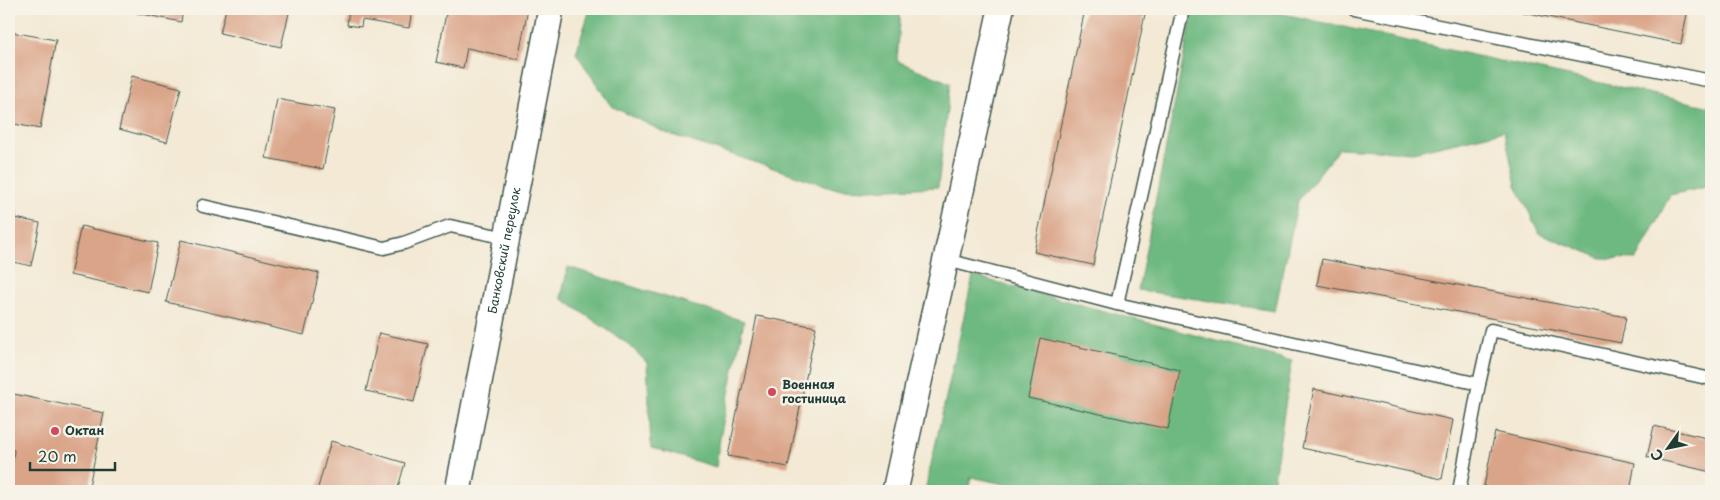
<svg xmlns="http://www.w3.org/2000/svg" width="1720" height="500" viewBox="0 0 1720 500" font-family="'Playpen Sans',sans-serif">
	<rect width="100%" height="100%" fill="#f7f3e8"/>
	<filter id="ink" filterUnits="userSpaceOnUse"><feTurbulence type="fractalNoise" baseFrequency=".02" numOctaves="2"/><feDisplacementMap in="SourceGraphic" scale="10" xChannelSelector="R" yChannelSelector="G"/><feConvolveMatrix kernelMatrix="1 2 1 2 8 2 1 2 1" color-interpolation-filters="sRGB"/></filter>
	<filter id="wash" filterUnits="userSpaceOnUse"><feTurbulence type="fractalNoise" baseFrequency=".0096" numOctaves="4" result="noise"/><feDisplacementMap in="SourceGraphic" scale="20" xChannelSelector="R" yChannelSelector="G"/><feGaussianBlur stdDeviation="1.12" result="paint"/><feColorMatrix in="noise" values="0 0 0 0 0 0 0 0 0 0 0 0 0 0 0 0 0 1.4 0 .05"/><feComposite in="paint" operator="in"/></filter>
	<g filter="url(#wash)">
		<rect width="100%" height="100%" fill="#f3e9d4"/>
		<g fill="#6eb981" stroke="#467b5a">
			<path d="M 590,9 L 901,9 L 897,61 L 950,83 L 938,187 L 869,190 L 837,189 L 666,133 L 611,106 L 576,53 Z"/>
			<path d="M 1193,9 L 1261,9 L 1711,107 L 1711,186 L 1670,195 L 1637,259 L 1601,258 L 1539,233 L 1516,185 L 1504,131 L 1413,152 L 1339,148 L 1298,201 L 1275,311 L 1138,290 Z"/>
			<path d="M 568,267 L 744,321 L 720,438 L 716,467 L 651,448 L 647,363 L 628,344 L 561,298 Z"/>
			<path d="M 973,276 L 1292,361 L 1272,491 L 1038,491 L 971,477 L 968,491 L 925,491 Z"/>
		</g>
		<g id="blocks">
			<g fill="#daa488">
				<path d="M 118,9 L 183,9 L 181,22 Z"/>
				<path d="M 226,9 L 290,9 L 281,47 L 220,33 Z"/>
				<path d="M 349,9 L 412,9 L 409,28 L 362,20 L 361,27 L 347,25 Z"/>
				<path d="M 447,9 L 528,9 L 518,59 L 467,48 L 463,68 L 436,62 Z"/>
				<path d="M 1085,9 L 1119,9 L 1145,14 L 1093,265 L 1034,252 Z"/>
				<path d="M 1508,9 L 1688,9 L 1681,44 Z"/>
				<path d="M 11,32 L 56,40 L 40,129 L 9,123 L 9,45 Z"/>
				<path d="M 132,76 L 181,88 L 167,142 L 119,129 Z"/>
				<path d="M 277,99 L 335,110 L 323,169 L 266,158 Z"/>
				<path d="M 9,209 L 16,211 L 15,218 L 40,223 L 31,266 L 9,261 Z"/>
				<path d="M 81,226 L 158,243 L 148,292 L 70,275 Z"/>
				<path d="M 181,240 L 319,273 L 304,335 L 166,302 Z"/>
				<path d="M 1322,259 L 1626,317 L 1621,343 L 1317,285 Z"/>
				<path d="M 757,316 L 816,327 L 788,467 L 728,456 Z"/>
				<path d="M 379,333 L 428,344 L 414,402 L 366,391 Z"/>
				<path d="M 1040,338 L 1180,370 L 1168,429 L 1028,398 Z"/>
				<path d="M 1314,389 L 1453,420 L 1442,479 L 1302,448 Z"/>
				<path d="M 9,393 L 104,413 L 88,491 L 9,491 L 14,450 L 9,449 Z"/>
				<path d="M 1654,426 L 1711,439 L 1711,472 L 1647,457 Z"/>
				<path d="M 1495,432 L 1635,463 L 1630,491 L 1483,491 Z"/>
				<path d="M 331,441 L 405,463 L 397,491 L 317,491 Z"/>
			</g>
		</g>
	</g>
	<g filter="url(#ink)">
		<use href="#blocks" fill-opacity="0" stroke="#3f574c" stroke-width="1"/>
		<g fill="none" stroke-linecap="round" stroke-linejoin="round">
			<defs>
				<g id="lane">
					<path d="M 1354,9 L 1711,81"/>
					<path d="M 203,206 L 384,248 L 404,243 L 450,226 L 507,238"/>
					<path d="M 947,260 L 1117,304 L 1479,384 L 1491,330 L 1711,379"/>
					<path d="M 1117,304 L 1183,9"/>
					<path d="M 1460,486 L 1479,384"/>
				</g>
				<g id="street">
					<path id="s1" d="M 458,491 L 551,9"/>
					<path d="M 895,491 L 1001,9"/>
				</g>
			</defs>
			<use href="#lane" stroke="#3f574c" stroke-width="15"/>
			<use href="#street" stroke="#3f574c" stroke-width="28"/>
			<use href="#lane" stroke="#fff" stroke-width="12"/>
			<use href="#street" stroke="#fff" stroke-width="25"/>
		</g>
	</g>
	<g fill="#d1495b" stroke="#f7f3e8" stroke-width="2">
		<circle cx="772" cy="392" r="5"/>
		<circle cx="55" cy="431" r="5"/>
	</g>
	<g text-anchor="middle" stroke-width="5" stroke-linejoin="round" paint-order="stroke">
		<g font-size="12" fill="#1f3d34" stroke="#f7f3e8">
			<text dy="4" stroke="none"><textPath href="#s1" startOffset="245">Банковский переулок</textPath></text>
		</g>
		<g font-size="12" font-weight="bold" fill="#1f3d34" stroke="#f7f3e8" text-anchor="start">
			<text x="782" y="389">Военная<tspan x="782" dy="14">гостиница</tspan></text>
			<text x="65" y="435">Октан</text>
		</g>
	</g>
	<rect width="1720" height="500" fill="none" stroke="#f7f3e8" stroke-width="30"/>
	<g transform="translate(1668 448) rotate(237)" stroke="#f7f3e8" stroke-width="4" paint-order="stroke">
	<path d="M0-4L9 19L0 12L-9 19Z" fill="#1f3d34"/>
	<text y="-8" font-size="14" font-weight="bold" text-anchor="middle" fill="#1f3d34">С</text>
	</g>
	<path d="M30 462v8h85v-8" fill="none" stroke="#1f3d34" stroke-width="2.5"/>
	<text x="38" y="462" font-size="15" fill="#1f3d34" stroke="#f7f3e8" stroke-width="4" paint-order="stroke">20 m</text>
</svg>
